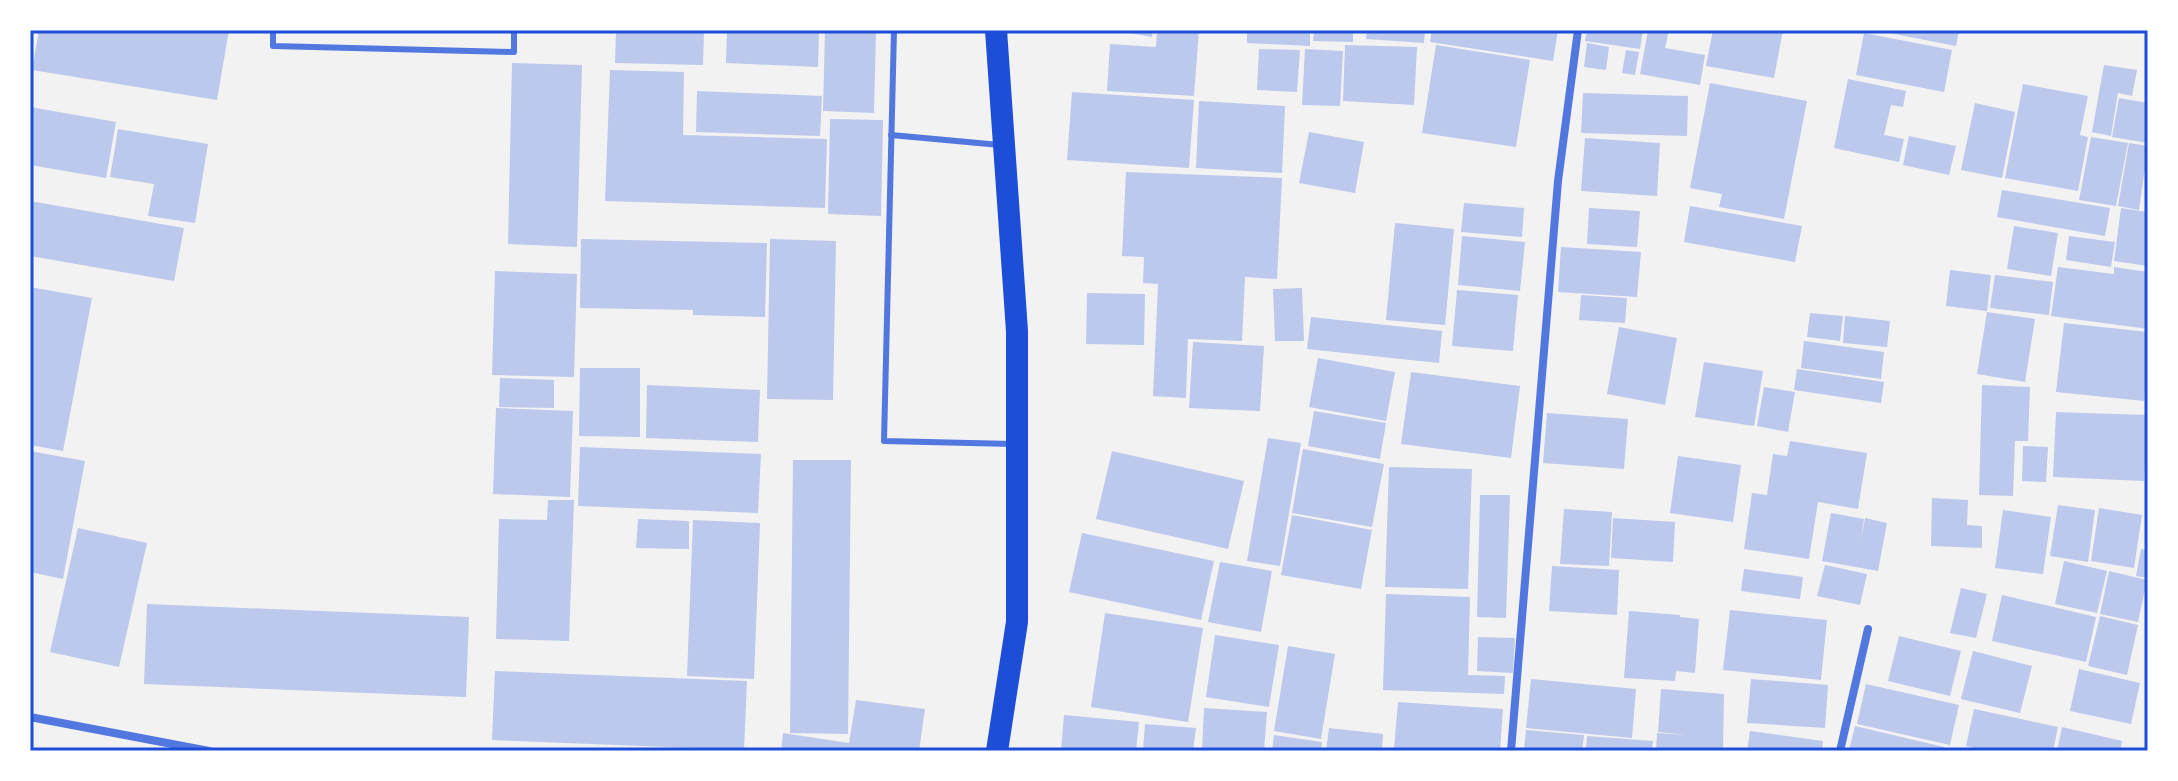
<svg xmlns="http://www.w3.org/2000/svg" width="2178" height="781" viewBox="0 0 2178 781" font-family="'Alegreya Sans',sans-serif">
	<rect width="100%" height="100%" fill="#f2f2f2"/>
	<g fill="#bdc9ec">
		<path d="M 39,30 L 229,30 L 217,100 L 32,70 Z"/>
		<path d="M 616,30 L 704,30 L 703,65 L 615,63 Z"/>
		<path d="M 727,30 L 819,30 L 818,67 L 726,63 Z"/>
		<path d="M 825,30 L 876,32 L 874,113 L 823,111 Z"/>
		<path d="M 1114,30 L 1153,30 L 1152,37 Z"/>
		<path d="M 1157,30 L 1199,30 L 1194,96 L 1107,91 L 1110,44 L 1156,47 Z"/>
		<path d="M 1247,30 L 1310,30 L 1310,46 L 1247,43 Z"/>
		<path d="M 1314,30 L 1353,30 L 1353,42 L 1313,41 Z"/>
		<path d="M 1367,30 L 1425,30 L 1424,43 L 1366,39 Z"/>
		<path d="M 1432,30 L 1558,30 L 1553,61 L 1430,42 Z"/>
		<path d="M 1587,30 L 1643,30 L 1640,49 L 1585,41 Z"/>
		<path d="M 1648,30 L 1669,30 L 1665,48 L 1705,55 L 1700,85 L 1640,74 Z"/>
		<path d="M 1713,30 L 1783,30 L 1774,78 L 1706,66 Z"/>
		<path d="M 1874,30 L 1959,30 L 1956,46 Z"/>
		<path d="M 1864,33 L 1952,50 L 1944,92 L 1856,75 Z"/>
		<path d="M 1587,43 L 1609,47 L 1606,70 L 1584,67 Z"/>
		<path d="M 1345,45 L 1417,47 L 1414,105 L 1343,101 Z"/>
		<path d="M 1436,45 L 1530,60 L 1516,147 L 1422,133 Z"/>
		<path d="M 1259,49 L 1300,50 L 1297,92 L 1257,90 Z"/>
		<path d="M 1305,49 L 1343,51 L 1340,106 L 1302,105 Z"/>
		<path d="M 1626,50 L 1639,52 L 1635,75 L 1622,73 Z"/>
		<path d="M 512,63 L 582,65 L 577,247 L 508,244 Z"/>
		<path d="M 2104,65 L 2137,70 L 2132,96 L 2118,93 L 2111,136 L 2092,132 Z"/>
		<path d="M 610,70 L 684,72 L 683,135 L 827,139 L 825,208 L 605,201 Z"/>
		<path d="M 1848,79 L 1906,91 L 1903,107 L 1891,105 L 1884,135 L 1904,139 L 1899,162 L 1834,148 Z"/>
		<path d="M 1710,83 L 1807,101 L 1784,219 L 1719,207 L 1722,194 L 1690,188 Z"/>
		<path d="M 2023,84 L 2088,96 L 2080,135 L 2088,137 L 2078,191 L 2005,178 Z"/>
		<path d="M 697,91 L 822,96 L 820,136 L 696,132 Z"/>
		<path d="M 1072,92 L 1194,100 L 1189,168 L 1067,160 Z"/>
		<path d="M 1583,93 L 1688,96 L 1687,136 L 1581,133 Z"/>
		<path d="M 2119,98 L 2148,103 L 2148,143 L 2112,137 Z"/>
		<path d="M 1199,101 L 1285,106 L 1282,173 L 1196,168 Z"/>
		<path d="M 1975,103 L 2015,112 L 2002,178 L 1961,170 Z"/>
		<path d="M 30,107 L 116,122 L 106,178 L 30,165 Z"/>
		<path d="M 830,119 L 883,120 L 881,216 L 828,214 Z"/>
		<path d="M 118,129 L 208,144 L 195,223 L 148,216 L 154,184 L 110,177 Z"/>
		<path d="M 1309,132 L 1364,142 L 1355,193 L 1299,183 Z"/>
		<path d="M 1909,136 L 1956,146 L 1949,175 L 1903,165 Z"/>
		<path d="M 2091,137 L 2128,143 L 2116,206 L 2079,200 Z"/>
		<path d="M 1585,138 L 1660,143 L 1657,196 L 1581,191 Z"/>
		<path d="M 2129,143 L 2148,146 L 2139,210 L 2118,206 Z"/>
		<path d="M 1126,172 L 1282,178 L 1277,279 L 1245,277 L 1242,341 L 1188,339 L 1186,398 L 1153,396 L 1158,284 L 1143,283 L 1144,257 L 1122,256 Z"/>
		<path d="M 2002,190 L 2110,208 L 2105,236 L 1997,217 Z"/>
		<path d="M 30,201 L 184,228 L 174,281 L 30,256 Z"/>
		<path d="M 1464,203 L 1524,208 L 1522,237 L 1461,232 Z"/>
		<path d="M 1690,206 L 1802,226 L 1795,262 L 1684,242 Z"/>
		<path d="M 1589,208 L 1640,211 L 1637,247 L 1587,244 Z"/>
		<path d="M 2121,208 L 2148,212 L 2148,266 L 2114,261 Z"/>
		<path d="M 1395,223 L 1454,229 L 1445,325 L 1386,320 Z"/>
		<path d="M 2014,226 L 2058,233 L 2051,276 L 2007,269 Z"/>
		<path d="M 1462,236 L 1525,242 L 1520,291 L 1458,285 Z"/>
		<path d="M 2069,236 L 2115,242 L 2111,267 L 2066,260 Z"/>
		<path d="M 581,239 L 767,243 L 765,317 L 693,315 L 693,310 L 580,308 Z"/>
		<path d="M 770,239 L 836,241 L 833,400 L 767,399 Z"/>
		<path d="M 1561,247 L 1641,252 L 1637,297 L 1558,292 Z"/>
		<path d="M 2058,267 L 2114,274 L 2114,267 L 2148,272 L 2148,329 L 2051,316 Z"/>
		<path d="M 1950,270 L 1991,275 L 1987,311 L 1946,306 Z"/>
		<path d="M 495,271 L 577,274 L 574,377 L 492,375 Z"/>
		<path d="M 1995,275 L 2053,282 L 2049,315 L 1990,308 Z"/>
		<path d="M 30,287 L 92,298 L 63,451 L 30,445 Z"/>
		<path d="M 1302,288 L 1304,341 L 1275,341 L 1273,289 Z"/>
		<path d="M 1457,290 L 1518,295 L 1513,351 L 1452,346 Z"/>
		<path d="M 1087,293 L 1145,294 L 1144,345 L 1086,344 Z"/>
		<path d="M 1581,295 L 1627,298 L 1625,323 L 1579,320 Z"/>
		<path d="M 1987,312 L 2035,319 L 2025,382 L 1977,374 Z"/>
		<path d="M 1810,313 L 1843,316 L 1840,341 L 1807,337 Z"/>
		<path d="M 1845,316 L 1890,321 L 1887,347 L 1843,343 Z"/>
		<path d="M 1311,317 L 1442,331 L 1439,363 L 1307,349 Z"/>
		<path d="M 2064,323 L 2148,332 L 2144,401 L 2056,392 Z"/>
		<path d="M 1619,327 L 1677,338 L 1665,405 L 1607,394 Z"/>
		<path d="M 1804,341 L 1884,352 L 1881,379 L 1801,368 Z"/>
		<path d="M 1193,342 L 1264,346 L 1260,411 L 1189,408 Z"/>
		<path d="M 1318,358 L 1395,372 L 1386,421 L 1309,407 Z"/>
		<path d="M 1704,362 L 1763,371 L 1754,426 L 1695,417 Z"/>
		<path d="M 580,368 L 640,368 L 640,437 L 579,436 Z"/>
		<path d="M 1797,369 L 1884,382 L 1881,403 L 1794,390 Z"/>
		<path d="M 1411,372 L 1520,386 L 1511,458 L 1401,444 Z"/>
		<path d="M 500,378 L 554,380 L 554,408 L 499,407 Z"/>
		<path d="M 647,385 L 760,390 L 758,442 L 646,438 Z"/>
		<path d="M 1982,385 L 2030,387 L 2028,441 L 2015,441 L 2013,496 L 1979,495 Z"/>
		<path d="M 1764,387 L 1795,392 L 1788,432 L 1757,426 Z"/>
		<path d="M 496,408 L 573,411 L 570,497 L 493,494 Z"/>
		<path d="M 1314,411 L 1386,423 L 1380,459 L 1308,446 Z"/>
		<path d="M 2056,412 L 2147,415 L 2144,481 L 2053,477 Z"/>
		<path d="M 1547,413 L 1628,419 L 1624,469 L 1543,463 Z"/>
		<path d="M 1268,438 L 1301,443 L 1280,566 L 1247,561 Z"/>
		<path d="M 1790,441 L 1867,453 L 1858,509 L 1818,502 L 1809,559 L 1744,549 L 1752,493 L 1767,495 L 1773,454 L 1787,456 Z"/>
		<path d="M 2023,446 L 2048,447 L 2046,482 L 2022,481 Z"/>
		<path d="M 580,447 L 761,454 L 758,513 L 578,506 Z"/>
		<path d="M 1303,449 L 1384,464 L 1372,527 L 1292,513 Z"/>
		<path d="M 30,451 L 85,461 L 63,579 L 30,572 Z"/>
		<path d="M 1112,451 L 1244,481 L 1228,549 L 1096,519 Z"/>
		<path d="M 1678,456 L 1741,465 L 1733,522 L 1670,513 Z"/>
		<path d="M 793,460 L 851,460 L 848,734 L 790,733 Z"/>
		<path d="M 1389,467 L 1472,469 L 1468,589 L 1385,587 Z"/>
		<path d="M 1480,495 L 1510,495 L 1506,618 L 1477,617 Z"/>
		<path d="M 1932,498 L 1968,500 L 1967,525 L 1982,526 L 1982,548 L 1931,546 Z"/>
		<path d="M 548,500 L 574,500 L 569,641 L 496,639 L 499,519 L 547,520 Z"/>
		<path d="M 2058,505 L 2095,510 L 2088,562 L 2050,556 Z"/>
		<path d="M 2099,508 L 2142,515 L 2134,568 L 2091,561 Z"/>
		<path d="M 1564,509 L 1612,512 L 1609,566 L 1560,564 Z"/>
		<path d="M 2003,510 L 2051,517 L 2043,574 L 1995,568 Z"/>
		<path d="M 1831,513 L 1864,519 L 1861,540 L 1865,518 L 1887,523 L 1878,571 L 1822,561 Z"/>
		<path d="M 1292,515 L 1372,530 L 1361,589 L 1281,575 Z"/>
		<path d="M 1613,518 L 1675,522 L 1673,562 L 1611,558 Z"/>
		<path d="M 638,519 L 689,521 L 689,549 L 636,548 Z"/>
		<path d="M 693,520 L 760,523 L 754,679 L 687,676 Z"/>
		<path d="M 78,528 L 147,543 L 119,667 L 50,652 Z"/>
		<path d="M 1082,533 L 1214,561 L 1201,620 L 1069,592 Z"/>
		<path d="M 2141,549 L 2148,551 L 2148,578 L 2136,576 Z"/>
		<path d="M 2064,561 L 2107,571 L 2097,613 L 2055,604 Z"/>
		<path d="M 1220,562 L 1272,571 L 1261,632 L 1208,622 Z"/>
		<path d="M 1825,565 L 1867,574 L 1860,605 L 1817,596 Z"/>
		<path d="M 1552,566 L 1619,570 L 1617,615 L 1549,611 Z"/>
		<path d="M 1744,569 L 1803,577 L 1800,599 L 1741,591 Z"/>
		<path d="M 2109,571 L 2147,580 L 2138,622 L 2100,614 Z"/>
		<path d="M 1961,588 L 1987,594 L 1976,638 L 1950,633 Z"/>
		<path d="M 1386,594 L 1470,597 L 1468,675 L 1505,676 L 1504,694 L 1383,690 Z"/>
		<path d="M 2002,595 L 2096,617 L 2086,662 L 1992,641 Z"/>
		<path d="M 147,604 L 469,617 L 466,697 L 144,684 Z"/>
		<path d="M 1730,610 L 1827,620 L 1821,680 L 1723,670 Z"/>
		<path d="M 1629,611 L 1680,615 L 1680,617 L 1699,619 L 1695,673 L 1676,671 L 1675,681 L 1624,678 Z"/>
		<path d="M 1105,613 L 1203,628 L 1188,722 L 1091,707 Z"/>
		<path d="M 2100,616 L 2138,625 L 2127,675 L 2088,666 Z"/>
		<path d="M 1215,635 L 1279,645 L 1269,707 L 1206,697 Z"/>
		<path d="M 1899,636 L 1961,651 L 1950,696 L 1888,681 Z"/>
		<path d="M 1478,637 L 1515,638 L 1513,673 L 1477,671 Z"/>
		<path d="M 1288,646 L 1335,654 L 1321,739 L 1274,731 Z"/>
		<path d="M 1973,651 L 2032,666 L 2020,713 L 1961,699 Z"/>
		<path d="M 2079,669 L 2140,683 L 2131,724 L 2070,711 Z"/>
		<path d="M 495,671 L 747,681 L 744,750 L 492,740 Z"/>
		<path d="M 1531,679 L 1636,689 L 1632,738 L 1526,728 Z"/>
		<path d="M 1751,679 L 1828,685 L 1825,728 L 1747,723 Z"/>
		<path d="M 1866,684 L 1959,705 L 1950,745 L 1857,724 Z"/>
		<path d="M 1661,689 L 1724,694 L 1723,751 L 1656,751 L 1657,733 L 1687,735 L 1658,732 Z"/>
		<path d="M 856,700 L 925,709 L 919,751 L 781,751 L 783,733 L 849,743 Z"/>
		<path d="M 1398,702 L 1503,709 L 1500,751 L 1394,749 Z"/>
		<path d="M 1204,708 L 1267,712 L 1264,751 L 1202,751 Z"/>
		<path d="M 1974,709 L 2058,727 L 2053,751 L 1988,751 L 1966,746 Z"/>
		<path d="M 1064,715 L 1139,722 L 1136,751 L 1061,751 Z"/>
		<path d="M 1145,724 L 1196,728 L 1193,751 L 1143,751 Z"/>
		<path d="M 1855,726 L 1944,747 L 1943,751 L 1849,751 Z"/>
		<path d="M 2062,727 L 2122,741 L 2120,751 L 2057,751 Z"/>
		<path d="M 1329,728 L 1383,734 L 1382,751 L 1326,751 Z"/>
		<path d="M 1526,730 L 1584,735 L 1582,751 L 1524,751 Z"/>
		<path d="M 1750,731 L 1823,741 L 1822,751 L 1747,751 Z"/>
		<path d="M 1274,735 L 1322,742 L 1321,751 L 1272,751 Z"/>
		<path d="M 1587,736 L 1653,741 L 1652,751 L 1586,751 Z"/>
	</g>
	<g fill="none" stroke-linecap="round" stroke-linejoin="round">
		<g stroke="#5277de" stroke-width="6">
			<path d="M 273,30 L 273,46 L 514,52 L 514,30"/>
			<path d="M 894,30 L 884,441 L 1013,444"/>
			<path d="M 891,135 L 1000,145"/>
		</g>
		<g stroke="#5277de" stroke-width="8">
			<path d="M 30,717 L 209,751"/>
			<path d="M 1511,751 L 1558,181 L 1578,30"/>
			<path d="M 1840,751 L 1868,629"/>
		</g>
		<path stroke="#1d4ed8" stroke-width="22" d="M 996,30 L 1017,331 L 1017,622 L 997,751"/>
	</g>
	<rect width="2178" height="781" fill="none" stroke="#ffffff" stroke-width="64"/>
	<rect x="32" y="32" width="2114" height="717" fill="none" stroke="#1d4ed8" stroke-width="3"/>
</svg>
